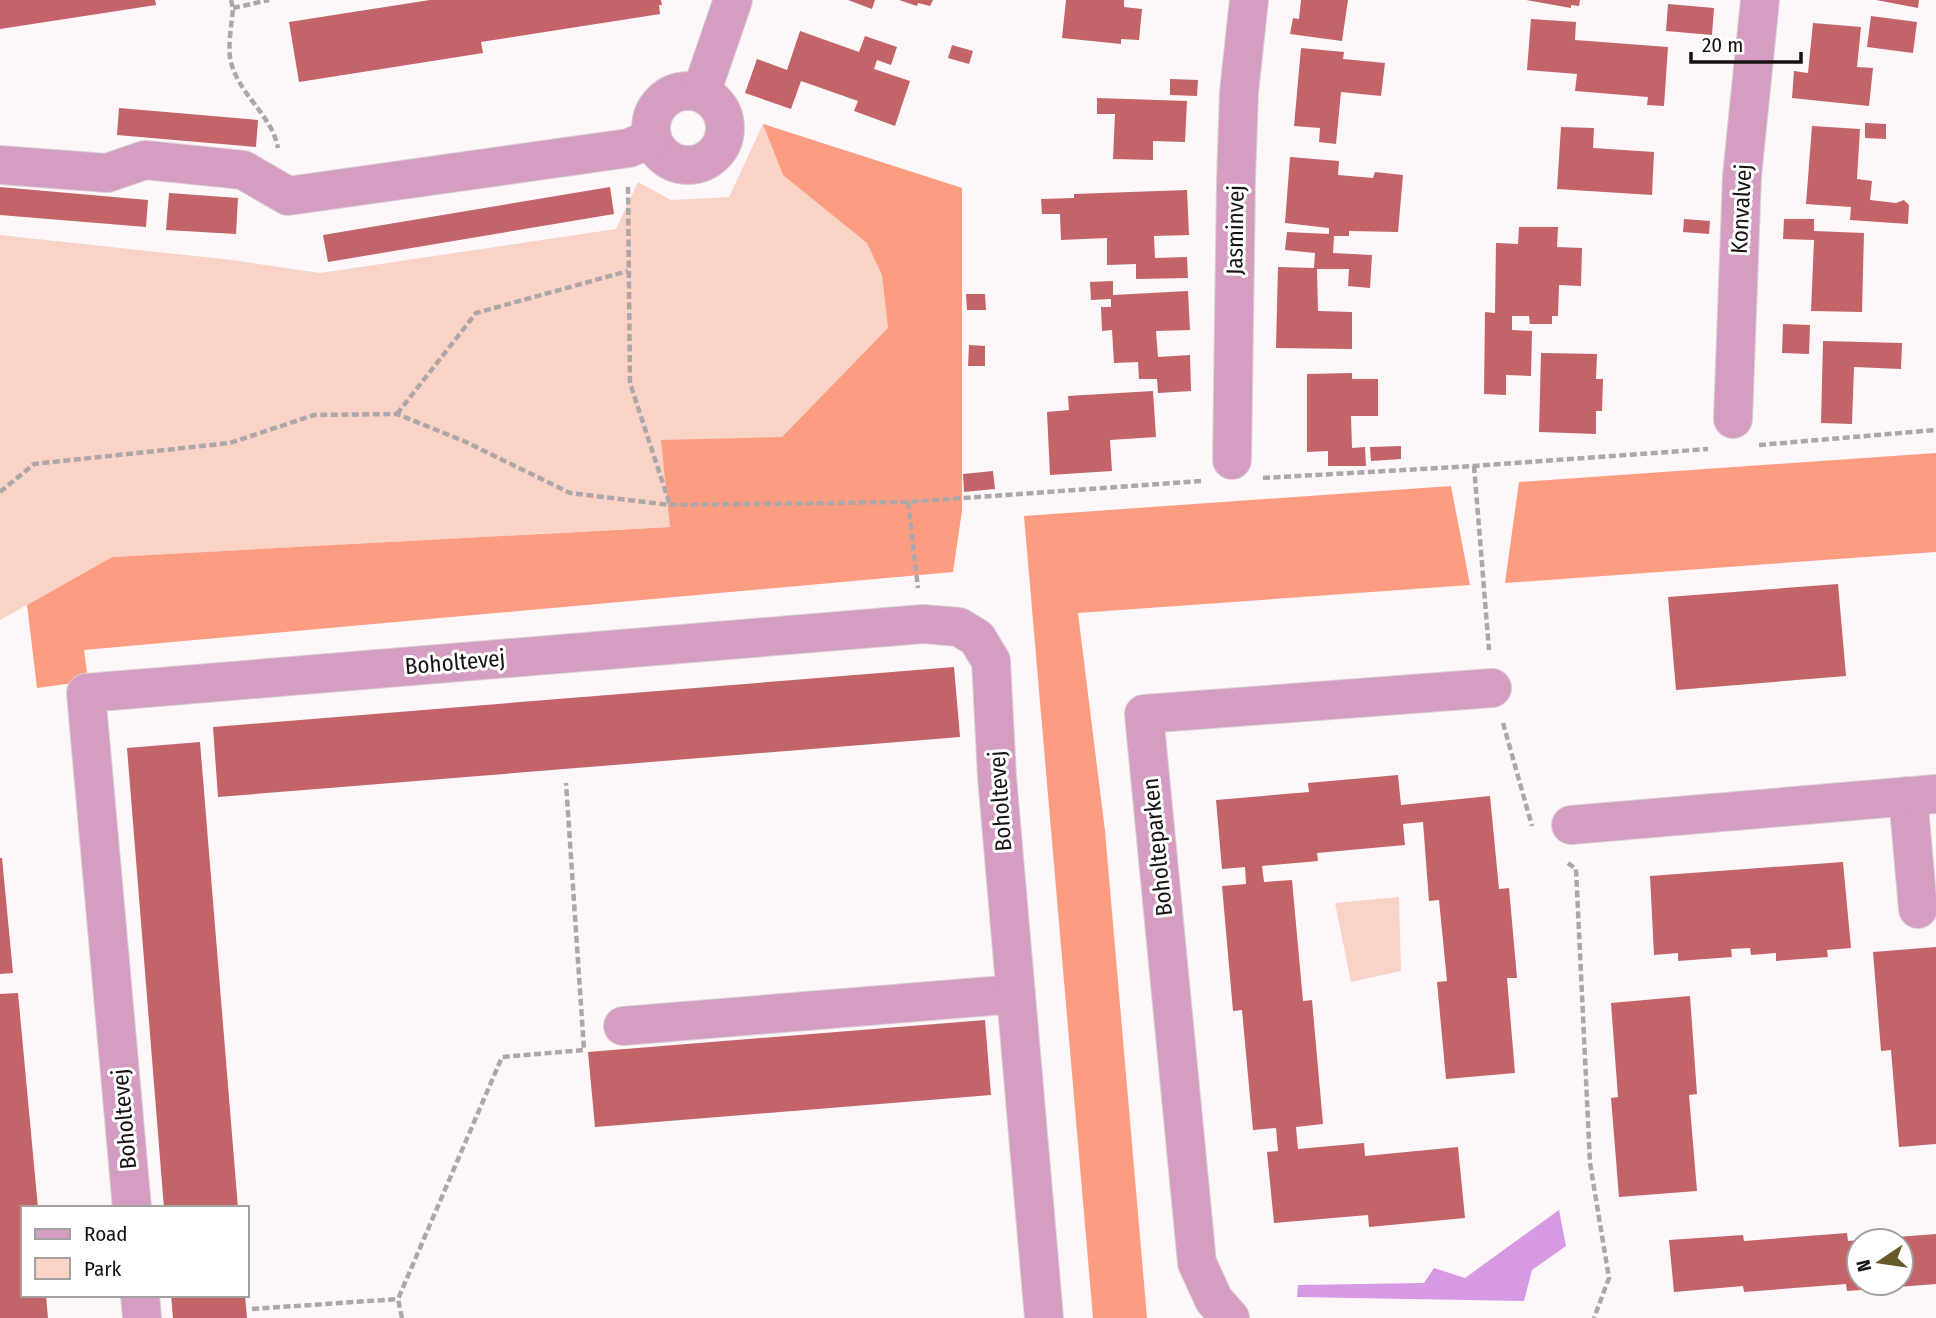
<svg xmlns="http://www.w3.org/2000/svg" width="1936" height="1318" viewBox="0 0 1936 1318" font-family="'Fira Sans Condensed',sans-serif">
	<rect width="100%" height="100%" fill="#fef7f9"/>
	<g fill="#fad3c7">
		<path d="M 763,124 L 962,188 L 962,511 L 112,557 L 0,620 L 0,235 L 232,260 L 320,273 L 616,229 L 638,182 L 671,200 L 729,197 Z"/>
		<path d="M 1399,897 L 1401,971 L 1351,982 L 1335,903 Z"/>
	</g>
	<g fill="#fc9d81">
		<path d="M 763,124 L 962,188 L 962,511 L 953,572 L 84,650 L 88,681 L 37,688 L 27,605 L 112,557 L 670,527 L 661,440 L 782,437 L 888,328 L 882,275 L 867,243 L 783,175 Z"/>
		<path d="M 1936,453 L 1936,552 L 1505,583 L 1519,482 Z"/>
		<path d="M 1451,486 L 1470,585 L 1078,613 L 1105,831 L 1147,1318 L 1093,1318 L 1024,516 Z"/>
	</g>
	<path fill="#d799e2" d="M 1559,1210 L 1566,1246 L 1532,1270 L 1524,1301 L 1297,1297 L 1298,1285 L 1424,1283 L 1434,1268 L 1465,1278 Z"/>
	<g fill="#c26468">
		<path d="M 0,0 L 155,0 L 156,5 L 0,29 Z"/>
		<path d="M 430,0 L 661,0 L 662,5 L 659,5 L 660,14 L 481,42 L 483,53 L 299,82 L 289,22 Z"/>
		<path d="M 848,0 L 875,0 L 872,9 Z"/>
		<path d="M 899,0 L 933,0 L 930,6 L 918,3 L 917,6 Z"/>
		<path d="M 1066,0 L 1124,0 L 1124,7 L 1142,9 L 1139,40 L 1121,39 L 1121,44 L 1062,38 Z"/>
		<path d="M 1301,0 L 1348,0 L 1342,41 L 1290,34 L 1293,18 L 1299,19 Z"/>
		<path d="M 1526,0 L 1580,0 L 1579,6 L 1571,5 L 1571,8 Z"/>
		<path d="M 1876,0 L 1919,0 L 1918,8 Z"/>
		<path d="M 1668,4 L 1714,8 L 1712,35 L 1666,31 Z"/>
		<path d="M 1871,16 L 1917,22 L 1913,53 L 1867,47 Z"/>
		<path d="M 1531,19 L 1576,22 L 1575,40 L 1668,47 L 1664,106 L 1647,105 L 1648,97 L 1575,91 L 1577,74 L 1527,70 Z"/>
		<path d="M 1813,23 L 1861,27 L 1857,67 L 1873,68 L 1869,106 L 1792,98 L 1794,71 L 1808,73 Z"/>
		<path d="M 800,31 L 859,52 L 865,36 L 897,47 L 891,65 L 877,60 L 874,69 L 910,81 L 895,126 L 854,111 L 858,101 L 801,81 L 791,109 L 745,93 L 757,59 L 787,70 Z"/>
		<path d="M 952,45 L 973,51 L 969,64 L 948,58 Z"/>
		<path d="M 1301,48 L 1344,52 L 1343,59 L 1385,63 L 1381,96 L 1341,92 L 1336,144 L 1319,142 L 1320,128 L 1294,126 Z"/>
		<path d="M 1170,79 L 1198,80 L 1197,96 L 1170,95 Z"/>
		<path d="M 1097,98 L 1187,101 L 1185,142 L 1153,141 L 1153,160 L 1113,159 L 1115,114 L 1097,114 Z"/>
		<path d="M 119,108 L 258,120 L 256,147 L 117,135 Z"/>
		<path d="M 1865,123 L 1886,124 L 1886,139 L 1865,138 Z"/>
		<path d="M 1812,126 L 1860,129 L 1857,179 L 1872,181 L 1870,200 L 1896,203 L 1904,200 L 1909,205 L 1908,224 L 1850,220 L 1851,207 L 1806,204 Z"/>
		<path d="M 1561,127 L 1594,128 L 1593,148 L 1654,152 L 1652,195 L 1557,189 Z"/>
		<path d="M 1290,157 L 1339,161 L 1338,175 L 1373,178 L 1375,172 L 1403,175 L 1398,232 L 1349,231 L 1349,236 L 1334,236 L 1333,253 L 1372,255 L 1370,288 L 1348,286 L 1349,269 L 1317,269 L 1318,311 L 1352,312 L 1352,349 L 1276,348 L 1278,267 L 1314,268 L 1315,253 L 1285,250 L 1287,232 L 1329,234 L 1329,228 L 1285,223 Z"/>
		<path d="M 0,187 L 148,200 L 146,227 L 0,215 Z"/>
		<path d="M 610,187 L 614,214 L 328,262 L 323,235 Z"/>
		<path d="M 1187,190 L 1189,235 L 1154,236 L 1155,258 L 1187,257 L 1188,278 L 1136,279 L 1136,264 L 1107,265 L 1107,238 L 1061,240 L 1060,214 L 1042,214 L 1041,199 L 1074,198 L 1074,194 Z"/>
		<path d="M 169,193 L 238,198 L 236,234 L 166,230 Z"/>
		<path d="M 1684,219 L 1710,221 L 1709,234 L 1683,232 Z"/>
		<path d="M 1784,219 L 1814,219 L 1814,231 L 1864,233 L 1862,312 L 1811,311 L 1814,240 L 1783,239 Z"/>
		<path d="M 1519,227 L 1558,227 L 1557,247 L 1582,248 L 1581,286 L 1559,285 L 1558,316 L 1552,316 L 1552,324 L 1530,324 L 1529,316 L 1512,316 L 1512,330 L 1532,331 L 1531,376 L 1506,375 L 1506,395 L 1484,394 L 1485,312 L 1495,313 L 1496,243 L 1518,244 Z"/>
		<path d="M 1113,281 L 1113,295 L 1188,291 L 1190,330 L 1156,331 L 1158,357 L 1190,355 L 1191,391 L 1158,393 L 1157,379 L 1139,379 L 1138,362 L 1114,363 L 1112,330 L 1102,331 L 1101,307 L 1111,307 L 1111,299 L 1091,300 L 1090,282 Z"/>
		<path d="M 966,294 L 985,294 L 986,310 L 967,310 Z"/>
		<path d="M 1783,324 L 1810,325 L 1809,354 L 1782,353 Z"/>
		<path d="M 1823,341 L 1902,343 L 1901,369 L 1854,367 L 1852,424 L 1821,423 Z"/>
		<path d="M 969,345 L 985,346 L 985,366 L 968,366 Z"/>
		<path d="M 1541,353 L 1597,354 L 1596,379 L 1603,379 L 1602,411 L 1596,411 L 1596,434 L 1539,432 Z"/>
		<path d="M 1352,373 L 1352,379 L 1378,379 L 1378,416 L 1351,416 L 1352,448 L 1365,447 L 1366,466 L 1328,466 L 1328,451 L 1307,452 L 1307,374 Z"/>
		<path d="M 1153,391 L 1156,437 L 1110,440 L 1112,471 L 1050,475 L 1047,412 L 1069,410 L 1068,396 Z"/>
		<path d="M 1401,446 L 1401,459 L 1371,461 L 1370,447 Z"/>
		<path d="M 993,471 L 995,489 L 964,492 L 963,474 Z"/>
		<path d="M 1838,584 L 1846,676 L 1676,690 L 1668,597 Z"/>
		<path d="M 954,667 L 960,737 L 218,797 L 213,727 Z"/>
		<path d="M 200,742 L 238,1208 L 164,1208 L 127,748 Z"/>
		<path d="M 1398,775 L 1401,805 L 1490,796 L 1499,889 L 1509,888 L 1517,978 L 1507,978 L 1515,1073 L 1446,1079 L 1437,982 L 1447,981 L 1439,900 L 1429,901 L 1423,822 L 1403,824 L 1405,845 L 1317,853 L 1318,861 L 1262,866 L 1264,882 L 1292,880 L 1303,1001 L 1312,1000 L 1323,1124 L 1296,1127 L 1298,1149 L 1364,1143 L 1365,1156 L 1458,1147 L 1465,1218 L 1369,1227 L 1368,1215 L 1274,1223 L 1267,1152 L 1278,1151 L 1276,1128 L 1253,1130 L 1242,1010 L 1233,1011 L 1222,886 L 1246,884 L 1245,867 L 1222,869 L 1216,800 L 1309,792 L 1308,783 Z"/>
		<path d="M 0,858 L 2,858 L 13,973 L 0,974 Z"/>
		<path d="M 1843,862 L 1851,948 L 1827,950 L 1828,957 L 1776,961 L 1776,953 L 1751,955 L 1750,948 L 1731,949 L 1732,957 L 1678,961 L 1678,953 L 1654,955 L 1650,876 Z"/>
		<path d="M 1936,947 L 1936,1144 L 1899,1147 L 1891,1050 L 1881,1051 L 1873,952 Z"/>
		<path d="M 18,993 L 38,1208 L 23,1208 L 23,1295 L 46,1295 L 48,1318 L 0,1318 L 0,994 Z"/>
		<path d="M 1690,996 L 1697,1094 L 1689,1095 L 1697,1191 L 1619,1197 L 1611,1098 L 1618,1097 L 1611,1003 Z"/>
		<path d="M 985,1020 L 991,1095 L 595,1127 L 588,1052 Z"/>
		<path d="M 1847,1233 L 1848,1241 L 1859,1240 L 1859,1283 L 1901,1283 L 1901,1241 L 1872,1241 L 1872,1239 L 1936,1234 L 1936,1284 L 1847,1291 L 1846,1284 L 1744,1292 L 1743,1286 L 1674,1292 L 1669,1240 L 1743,1235 L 1744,1241 Z"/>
		<path d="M 171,1295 L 245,1295 L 247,1318 L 173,1318 Z"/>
	</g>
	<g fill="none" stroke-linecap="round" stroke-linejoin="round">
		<defs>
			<g id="minor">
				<circle cx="688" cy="128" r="37"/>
				<path d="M 701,93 L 733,0"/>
				<path d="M 0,165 L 107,173 L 145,160 L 243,170 L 288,196 L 629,148 L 652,138"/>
				<path d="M 1733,419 L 1742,176 L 1760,0"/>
				<path d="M 1232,460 L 1236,181 L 1239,92 L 1249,0"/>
				<path d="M 1908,796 L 1918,909"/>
				<path d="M 1571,825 L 1936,794"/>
				<path d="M 623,1026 L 1016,994"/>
				<path d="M 132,1208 L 86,693 L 923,624 L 959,627 L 977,638 L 991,661 L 997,777 L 1044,1318"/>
				<path d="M 140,1295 L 142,1318"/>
				<path d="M 1230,1318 L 1214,1300 L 1197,1263 L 1144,714 L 1492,688"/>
			</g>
		</defs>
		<use href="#minor" stroke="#d9d2d4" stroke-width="40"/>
		<g stroke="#aea7a9" stroke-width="4.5" stroke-dasharray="7 3.5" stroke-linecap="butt">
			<path d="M 231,0 L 233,8 C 232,22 227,49 231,62 C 239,95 272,115 278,148"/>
			<path d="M 233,8 L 269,0"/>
			<path d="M 628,187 L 630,383 L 670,505"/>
			<path d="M 397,414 L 476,313 L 628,271"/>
			<path d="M 1759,445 L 1936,430"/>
			<path d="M 1474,466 L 1489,650"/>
			<path d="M 1263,478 L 1474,466 L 1708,449"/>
			<path d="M 0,492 L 34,464 L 230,443 L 314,415 L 397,414 L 466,442 L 570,493 L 670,505 L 908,502 L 1202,481"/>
			<path d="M 908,502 L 918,588"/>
			<path d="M 1503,723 L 1532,826"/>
			<path d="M 1568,863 L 1576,869 L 1590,1163 L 1609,1278 L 1594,1318"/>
			<path d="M 252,1309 L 398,1299"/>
			<path d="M 402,1318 L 398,1299 L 502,1057 L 584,1050 L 566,783"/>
		</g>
		<use href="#minor" stroke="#d59dc1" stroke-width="38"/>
	</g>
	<g text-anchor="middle" stroke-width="6" stroke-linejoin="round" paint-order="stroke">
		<g font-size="23" fill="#181213" stroke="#fff">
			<text transform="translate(1741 209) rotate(-87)" y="8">Konvalvej</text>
			<text transform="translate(1235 230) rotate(-89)" y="8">Jasminvej</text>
			<text transform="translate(455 662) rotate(-5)" y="8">Boholtevej</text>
			<text transform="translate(1000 801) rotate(-94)" y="8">Boholtevej</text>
			<text transform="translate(1157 847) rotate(-96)" y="8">Boholteparken</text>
			<text transform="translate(124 1119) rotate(-95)" y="8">Boholtevej</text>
		</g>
	</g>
	<rect x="21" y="1206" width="228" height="91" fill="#ffffff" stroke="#a3a0a1" stroke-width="2"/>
	<rect x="35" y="1229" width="35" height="10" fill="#d59dc1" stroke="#a3a0a1" stroke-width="2"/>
	<text x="84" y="1241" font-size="21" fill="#181213">Road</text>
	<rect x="35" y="1258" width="35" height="21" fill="#fad3c7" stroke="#a3a0a1" stroke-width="2"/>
	<text x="84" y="1276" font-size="21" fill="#181213">Park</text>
	<g transform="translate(1880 1262) rotate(257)"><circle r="33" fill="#ffffff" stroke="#a3a0a1" stroke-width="2"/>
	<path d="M0-5L12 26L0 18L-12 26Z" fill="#675926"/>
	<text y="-10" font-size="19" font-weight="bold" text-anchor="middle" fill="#181213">N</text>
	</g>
	<path d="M1691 52v10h110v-10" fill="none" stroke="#181213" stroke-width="3.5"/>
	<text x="1702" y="52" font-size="21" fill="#181213" stroke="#ffffff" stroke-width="5" paint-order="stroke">20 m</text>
</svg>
